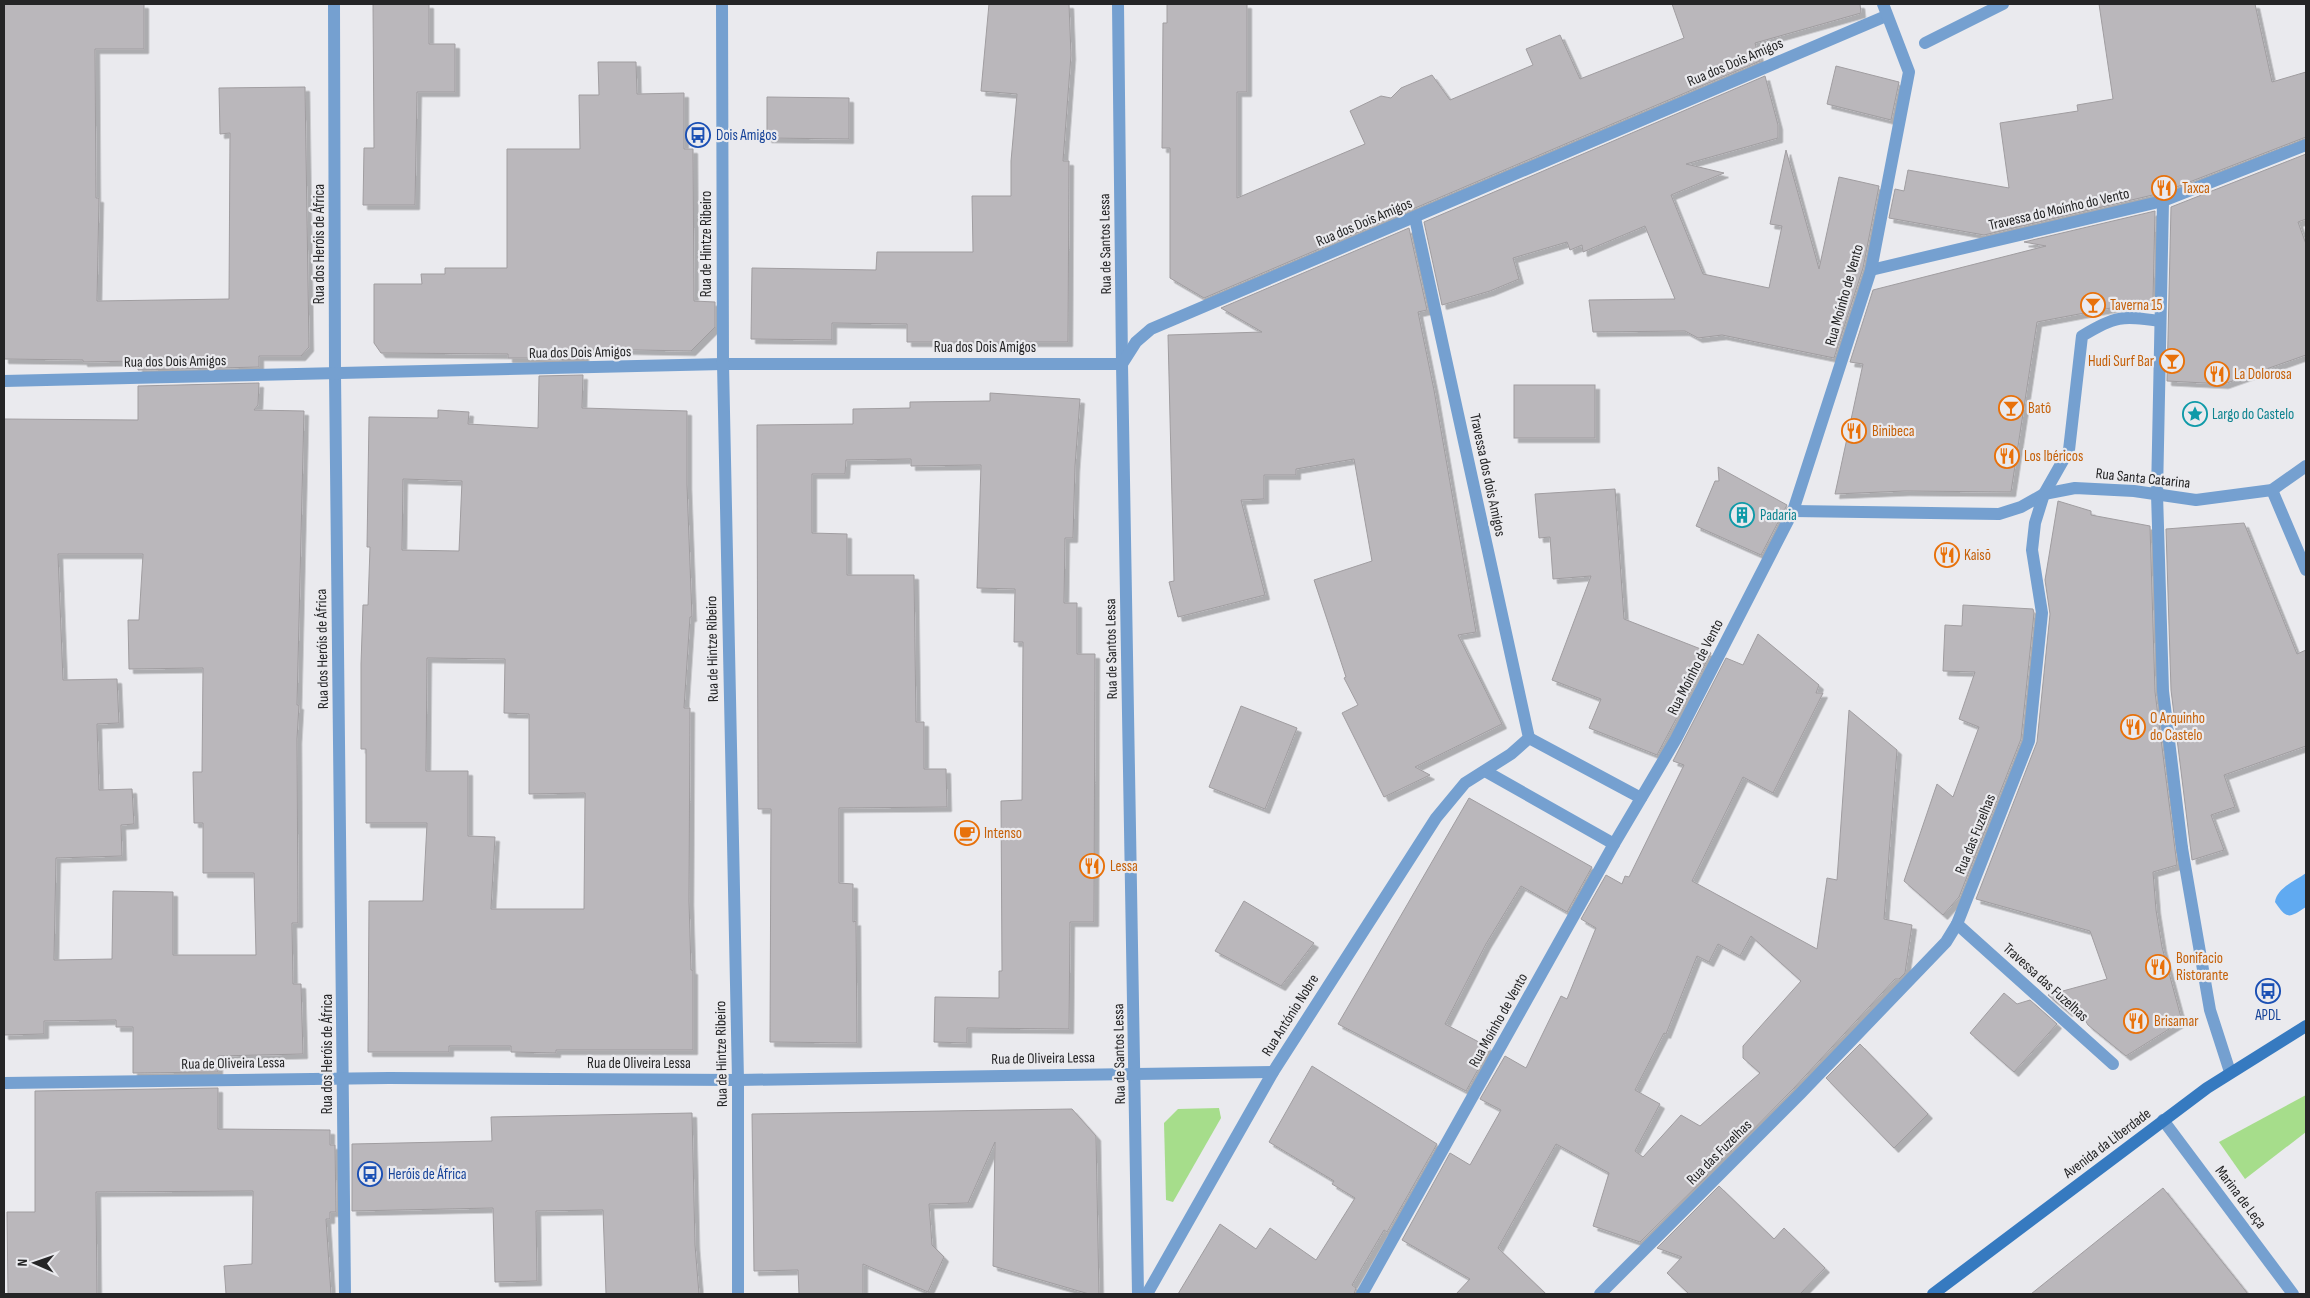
<svg xmlns="http://www.w3.org/2000/svg" width="2310" height="1298" viewBox="0 0 2310 1298" font-family="'Sofia Sans Condensed',sans-serif">
	<defs>
		<filter id="shadow"><feDropShadow dx="4.5" dy="4.5" stdDeviation="0" flood-color="#0004"/></filter>
	</defs>
	<rect width="100%" height="100%" fill="#eaeaee"/>
	<g fill="#a6dd8b">
		<path d="M 2306,1095 L 2306,1132 L 2245,1179 L 2219,1142 Z"/>
		<path d="M 1219,1108 L 1221,1118 L 1173,1202 L 1166,1200 L 1164,1123 L 1178,1109 Z"/>
	</g>
	<path fill="#60aaf1" d="M 2306,873 L 2306,907 C 2289,918 2287,920 2275,902 C 2277,888 2295,881 2306,873 Z"/>
	<g fill="#bab7bb" stroke="#a09da0" fill-rule="evenodd" filter="url(#shadow)">
		<path d="M 4,4 L 144,4 L 144,49 L 95,49 L 96,198 L 99,198 L 97,301 L 229,299 L 230,133 L 220,134 L 219,88 L 305,87 L 309,347 L 301,356 L 259,356 L 259,367 L 138,370 L 138,361 L 83,362 L 83,360 L 4,359 Z"/>
		<path d="M 373,4 L 429,4 L 429,44 L 455,44 L 455,92 L 417,92 L 415,205 L 363,205 L 364,148 L 374,148 Z"/>
		<path d="M 989,4 L 1069,4 L 1071,55 L 1063,161 L 1069,161 L 1068,342 L 907,342 L 907,324 L 832,323 L 832,340 L 751,339 L 752,268 L 876,270 L 877,252 L 973,252 L 972,196 L 1011,196 L 1011,161 L 1017,94 L 981,91 Z"/>
		<path d="M 1167,4 L 1247,4 L 1247,92 L 1237,92 L 1237,198 L 1365,144 L 1350,111 L 1381,96 L 1391,98 L 1401,88 L 1432,75 L 1450,100 L 1533,65 L 1526,49 L 1560,35 L 1580,79 L 1684,38 L 1672,4 L 1860,4 L 1861,13 L 1755,43 L 1760,61 L 1204,298 L 1170,278 L 1170,148 L 1162,148 L 1163,23 L 1167,23 Z"/>
		<path d="M 2099,4 L 2255,4 L 2272,82 L 2306,72 L 2306,137 L 2161,193 L 1984,235 L 1889,218 L 1895,189 L 1904,191 L 1908,170 L 2009,188 L 2000,123 L 2078,111 L 2077,105 L 2113,99 Z"/>
		<path d="M 598,62 L 636,62 L 637,94 L 684,93 L 684,149 L 693,149 L 694,301 L 715,302 L 715,327 L 691,351 L 584,349 L 584,359 L 540,360 L 540,358 L 508,358 L 508,354 L 381,353 L 374,343 L 374,284 L 422,284 L 421,274 L 445,274 L 445,268 L 507,268 L 507,149 L 580,149 L 579,95 L 599,95 Z"/>
		<path d="M 1836,66 L 1899,82 L 1891,120 L 1827,104 Z"/>
		<path d="M 1765,76 L 1778,125 L 1778,138 L 1686,164 L 1724,173 L 1671,195 L 1703,274 L 1769,288 L 1782,226 L 1770,224 L 1786,150 L 1819,269 L 1839,177 L 1879,186 L 1863,268 L 1834,358 L 1722,335 L 1698,338 L 1685,331 L 1593,332 L 1589,300 L 1675,299 L 1645,226 L 1583,252 L 1582,245 L 1570,250 L 1567,242 L 1513,258 L 1519,279 L 1490,291 L 1442,305 L 1424,222 Z"/>
		<path d="M 767,97 L 849,98 L 849,139 L 767,138 Z"/>
		<path d="M 2306,154 L 2306,219 L 2298,222 L 2306,244 L 2306,355 L 2224,384 L 2167,381 L 2171,207 Z"/>
		<path d="M 2155,211 L 2153,300 L 2037,322 L 2011,492 L 1905,491 L 1835,494 L 1863,364 L 1850,362 L 1873,290 L 2046,246 L 2024,242 Z"/>
		<path d="M 1409,228 L 1427,310 L 1418,312 L 1434,390 L 1476,632 L 1458,635 L 1502,724 L 1415,767 L 1430,775 L 1384,797 L 1342,713 L 1358,705 L 1344,678 L 1346,677 L 1314,580 L 1372,561 L 1354,459 L 1296,469 L 1296,475 L 1264,475 L 1264,499 L 1241,500 L 1265,595 L 1178,617 L 1169,582 L 1174,581 L 1168,335 L 1262,332 L 1221,308 Z"/>
		<path d="M 583,375 L 582,408 L 687,411 L 687,485 L 692,617 L 690,617 L 684,708 L 690,708 L 689,901 L 691,970 L 693,970 L 693,1050 L 556,1050 L 556,1053 L 511,1052 L 511,1046 L 449,1046 L 449,1052 L 368,1052 L 369,901 L 423,901 L 427,823 L 366,823 L 366,749 L 361,749 L 361,664 L 363,605 L 368,605 L 370,547 L 367,547 L 369,417 L 438,418 L 438,410 L 469,412 L 468,424 L 538,428 L 539,376 ZM 403,479 L 462,481 L 459,551 L 402,550 ZM 427,658 L 505,659 L 504,713 L 529,714 L 529,794 L 585,793 L 584,909 L 491,909 L 495,837 L 468,836 L 468,771 L 426,771 Z"/>
		<path d="M 259,383 L 258,405 L 254,410 L 304,411 L 297,705 L 299,705 L 297,739 L 298,923 L 292,923 L 293,984 L 301,984 L 303,1054 L 218,1056 L 218,1072 L 133,1073 L 133,1027 L 116,1027 L 116,1020 L 44,1021 L 44,1034 L 4,1035 L 4,419 L 138,420 L 138,386 ZM 58,554 L 143,554 L 139,620 L 128,620 L 129,669 L 203,668 L 202,772 L 193,772 L 194,823 L 203,823 L 203,873 L 254,873 L 256,955 L 173,955 L 173,892 L 113,891 L 112,959 L 54,960 L 56,858 L 122,856 L 121,825 L 134,824 L 132,789 L 99,790 L 97,724 L 119,723 L 117,679 L 63,680 Z"/>
		<rect x="1514" y="385" width="81" height="53"/>
		<path d="M 990,393 L 1080,399 L 1075,466 L 1073,538 L 1065,538 L 1064,603 L 1077,603 L 1077,654 L 1095,654 L 1094,922 L 1070,922 L 1069,1029 L 967,1028 L 967,1043 L 934,1042 L 935,997 L 999,998 L 999,971 L 1002,971 L 1001,801 L 1022,800 L 1023,642 L 1014,642 L 1015,589 L 977,588 L 981,465 L 911,466 L 911,459 L 846,460 L 845,474 L 812,474 L 812,533 L 847,534 L 847,575 L 914,575 L 916,722 L 924,722 L 924,769 L 946,769 L 947,807 L 839,808 L 839,883 L 853,884 L 853,922 L 856,921 L 857,1043 L 770,1042 L 771,809 L 758,809 L 757,425 L 853,424 L 853,409 L 910,408 L 910,402 L 990,401 Z"/>
		<path d="M 1718,467 L 1787,505 L 1761,555 L 1696,526 L 1715,481 L 1719,481 Z"/>
		<path d="M 1615,489 L 1624,619 L 1711,653 L 1657,755 L 1589,728 L 1601,699 L 1552,680 L 1591,576 L 1553,579 L 1550,537 L 1539,538 L 1535,494 Z"/>
		<path d="M 2058,501 L 2091,511 L 2091,515 L 2150,526 L 2155,692 L 2177,865 L 2153,872 L 2156,910 L 2162,947 L 2182,1021 L 2126,1056 L 2088,1025 L 2075,1004 L 2068,1012 L 2048,995 L 2107,979 L 2090,931 L 1976,899 L 2037,742 L 2050,614 L 2045,580 Z"/>
		<path d="M 2244,523 L 2297,654 L 2306,650 L 2306,746 L 2224,775 L 2235,807 L 2211,815 L 2224,850 L 2192,860 L 2171,690 L 2166,529 Z"/>
		<path d="M 1963,605 L 2033,609 L 2034,613 L 2021,739 L 1959,897 L 1943,915 L 1904,881 L 1937,784 L 1953,797 L 1979,727 L 1959,719 L 1975,672 L 1943,671 L 1945,625 L 1962,626 Z"/>
		<path d="M 1758,634 L 1819,685 L 1816,693 L 1823,693 L 1773,793 L 1743,777 L 1692,881 L 1817,949 L 1827,878 L 1837,880 L 1849,710 L 1897,750 L 1884,919 L 1912,925 L 1905,973 L 1899,979 L 1895,979 L 1794,1088 L 1740,1143 L 1706,1173 L 1708,1175 L 1640,1242 L 1593,1226 L 1609,1173 L 1556,1144 L 1498,1248 L 1546,1294 L 1456,1294 L 1470,1279 L 1402,1240 L 1450,1153 L 1470,1165 L 1501,1110 L 1480,1099 L 1505,1056 L 1526,1068 L 1561,996 L 1567,999 L 1596,928 L 1581,919 L 1606,875 L 1622,884 L 1625,876 L 1629,877 L 1684,765 L 1673,761 L 1726,658 L 1743,665 ZM 1751,936 L 1801,981 L 1743,1046 L 1743,1058 L 1760,1073 L 1700,1126 L 1681,1115 L 1643,1157 L 1635,1151 L 1660,1104 L 1635,1090 L 1664,1033 L 1666,1034 L 1697,956 L 1709,962 L 1718,944 L 1740,956 Z"/>
		<path d="M 1241,706 L 1297,728 L 1265,809 L 1209,787 Z"/>
		<path d="M 1469,798 L 1592,867 L 1567,912 L 1521,886 L 1486,944 L 1445,1024 L 1490,1048 L 1466,1091 L 1338,1024 Z"/>
		<path d="M 1244,901 L 1314,943 L 1281,986 L 1215,951 Z"/>
		<path d="M 2004,993 L 2017,1004 L 2030,1000 L 2057,1024 L 2014,1072 L 1970,1033 Z"/>
		<path d="M 1860,1044 L 1928,1114 L 1894,1148 L 1826,1078 Z"/>
		<path d="M 1312,1066 L 1437,1144 L 1387,1232 L 1384,1230 L 1352,1285 L 1356,1288 L 1354,1294 L 1178,1294 L 1220,1224 L 1256,1249 L 1270,1228 L 1316,1260 L 1355,1198 L 1332,1184 L 1334,1181 L 1269,1142 Z"/>
		<path d="M 218,1088 L 218,1129 L 330,1130 L 330,1145 L 335,1145 L 336,1212 L 330,1212 L 330,1219 L 326,1219 L 331,1294 L 226,1294 L 224,1266 L 252,1264 L 253,1191 L 96,1192 L 97,1294 L 8,1294 L 7,1212 L 35,1212 L 35,1091 Z"/>
		<path d="M 1072,1109 L 1096,1136 L 1099,1294 L 1089,1294 L 993,1266 L 995,1142 L 968,1203 L 929,1204 L 932,1245 L 944,1257 L 928,1292 L 863,1264 L 863,1294 L 799,1294 L 798,1270 L 754,1271 L 752,1114 Z"/>
		<path d="M 692,1113 L 695,1245 L 699,1294 L 606,1294 L 603,1210 L 536,1211 L 537,1281 L 495,1282 L 493,1208 L 352,1211 L 352,1144 L 492,1141 L 491,1117 Z"/>
		<path d="M 1719,1186 L 1774,1239 L 1784,1228 L 1825,1268 L 1800,1294 L 1689,1294 L 1667,1273 L 1682,1257 L 1657,1248 Z"/>
		<path d="M 2163,1188 L 2248,1294 L 2031,1294 Z"/>
	</g>
	<g fill="none" stroke-linecap="round" stroke-linejoin="round">
		<g stroke="#75a0d0" stroke-width="12">
			<path d="M 1925,43 L 2003,4"/>
			<path d="M 2157,494 L 2163,691 L 2182,848"/>
			<path d="M 1957,924 L 2113,1064"/>
			<path d="M 2163,1120 L 2293,1294"/>
		</g>
		<path stroke="#75a0d0" stroke-width="12" d="M 2182,848 L 2210,1010 L 2230,1072"/>
		<g stroke="#75a0d0" stroke-width="12">
			<path d="M 334,4 L 335,374 L 345,1294"/>
			<path d="M 1118,4 L 1122,364 L 1138,1294"/>
			<path d="M 1871,270 L 2163,201 L 2306,145"/>
			<path d="M 4,381 L 723,364 L 1122,364 L 1136,342 L 1151,329 L 1886,16"/>
			<path d="M 2272,490 L 2306,570"/>
			<path d="M 2157,494 L 2163,201"/>
			<path d="M 1793,511 L 1999,514 L 2021,507 L 2044,494 L 2075,488 L 2134,491 L 2196,500 L 2272,490 L 2306,466"/>
			<path d="M 1529,738 L 1641,798"/>
			<path d="M 1485,771 L 1614,844"/>
			<path d="M 4,1083 L 389,1078 L 738,1080 L 1273,1072"/>
			<path d="M 1147,1294 L 1273,1072 L 1436,818 L 1465,783 L 1511,754 L 1529,738 L 1415,218"/>
			<path d="M 1362,1294 L 1614,844 L 1676,739 L 1793,511 L 1871,270 L 1909,72 L 1883,4"/>
			<path d="M 1600,1294 L 1800,1094 L 1946,942 L 1957,924 L 2029,741 L 2042,613 L 2032,550 L 2035,523 L 2044,494 L 2069,450 L 2082,336 C 2116,315 2122,316 2160,321"/>
		</g>
		<path stroke="#75a0d0" stroke-width="12" d="M 722,4 L 723,364 L 738,1080 L 738,1294"/>
		<path stroke="#367ac0" stroke-width="12" d="M 1933,1294 L 2207,1088 L 2306,1026"/>
	</g>
	<defs>
		<symbol id="bus-ring" viewBox="-11 -11 22 22"><circle r="9.5" fill="#eaeaee" stroke="#1a4fb4" stroke-width="1.5"/><path d="M-5-6H5V4H4V6H2V4H-2V6H-4V4H-5ZM-3.5-4V0h7V-4ZM-3.5 1.2v1.5H-2V1.2ZM2 1.2v1.5H3.5V1.2Z" fill="#1a4fb4"/></symbol>
		<symbol id="restaurant-ring" viewBox="-11 -11 22 22"><circle r="9.5" fill="#eaeaee" stroke="#e8710a" stroke-width="1.5"/><path d="M-5-6h1v4h1v-4h1v4h1v-4h1v5L-1.5 .5V6h-2V.5L-5-1ZM5-6V6H3V1.5H1.5Q1.5-4 5-6Z" fill="#e8710a"/></symbol>
		<symbol id="bar-ring" viewBox="-11 -11 22 22"><circle r="9.5" fill="#eaeaee" stroke="#e8710a" stroke-width="1.5"/><path d="M-6-5H6L.8 .8V4.5H3.5V6h-7V4.5H-.8V.8Z" fill="#e8710a"/></symbol>
		<symbol id="sight-ring" viewBox="-11 -11 22 22"><circle r="9.5" fill="#eaeaee" stroke="#0f9aa8" stroke-width="1.5"/><path d="M0-6L1.8-2.2L6-1.7L2.9 1.2L3.7 5.4L0 3.3L-3.7 5.4L-2.9 1.2L-6-1.7L-1.8-2.2Z" fill="#0f9aa8"/></symbol>
		<symbol id="building-ring" viewBox="-11 -11 22 22"><circle r="9.5" fill="#eaeaee" stroke="#0f9aa8" stroke-width="1.5"/><path d="M-4-6H4V6H1V3H-1V6H-4ZM-2.5-4.3h1.7v1.8h-1.7ZM.8-4.3h1.7v1.8H.8ZM-2.5-1h1.7V.8h-1.7ZM.8-1h1.7V.8H.8Z" fill="#0f9aa8"/></symbol>
		<symbol id="cafe-ring" viewBox="-11 -11 22 22"><circle r="9.5" fill="#eaeaee" stroke="#e8710a" stroke-width="1.5"/><path d="M-5.5-4.5H6V0H3Q3 3.5 0 3.5H-2.5Q-5.5 3.5-5.5 0ZM3-3.2v2h1.7v-2ZM-6 4.5H4V6H-6Z" fill="#e8710a"/></symbol>
	</defs>
	<g fill-rule="evenodd">
		<use href="#bus-ring" x="684" y="121" width="28" height="28"/>
		<use href="#restaurant-ring" x="2150" y="174" width="28" height="28"/>
		<use href="#bar-ring" x="2079" y="291" width="28" height="28"/>
		<use href="#bar-ring" x="2158" y="347" width="28" height="28"/>
		<use href="#restaurant-ring" x="2203" y="360" width="28" height="28"/>
		<use href="#bar-ring" x="1997" y="394" width="28" height="28"/>
		<use href="#sight-ring" x="2181" y="400" width="28" height="28"/>
		<use href="#restaurant-ring" x="1840" y="417" width="28" height="28"/>
		<use href="#restaurant-ring" x="1993" y="442" width="28" height="28"/>
		<use href="#building-ring" x="1728" y="501" width="28" height="28"/>
		<use href="#restaurant-ring" x="1933" y="541" width="28" height="28"/>
		<use href="#restaurant-ring" x="2119" y="713" width="28" height="28"/>
		<use href="#cafe-ring" x="953" y="819" width="28" height="28"/>
		<use href="#restaurant-ring" x="1078" y="852" width="28" height="28"/>
		<use href="#restaurant-ring" x="2144" y="953" width="28" height="28"/>
		<use href="#bus-ring" x="2254" y="977" width="28" height="28"/>
		<use href="#restaurant-ring" x="2122" y="1007" width="28" height="28"/>
		<use href="#bus-ring" x="356" y="1160" width="28" height="28"/>
	</g>
	<g text-anchor="middle" stroke-width="4.5" stroke-linejoin="round" paint-order="stroke">
		<g font-size="15" fill="#252526" stroke="#eaeaee">
			<text transform="translate(1735 62) rotate(-23)" y="5">Rua dos Dois Amigos</text>
			<text transform="translate(2059 209) rotate(-13)" y="5">Travessa do Moínho do Vento</text>
			<text transform="translate(1364 222) rotate(-23)" y="5">Rua dos Dois Amigos</text>
			<text transform="translate(319 244) rotate(-90)" y="5">Rua dos Heróis de África</text>
			<text transform="translate(706 244) rotate(-90)" y="5">Rua de Hintze Ribeiro</text>
			<text transform="translate(1105 244) rotate(-91)" y="5">Rua de Santos Lessa</text>
			<text transform="translate(1844 295) rotate(-74)" y="5">Rua Moínho de Vento</text>
			<text x="985" y="352">Rua dos Dois Amigos</text>
			<text transform="translate(580 352) rotate(-1)" y="5">Rua dos Dois Amigos</text>
			<text transform="translate(175 361) rotate(-1)" y="5">Rua dos Dois Amigos</text>
			<text transform="translate(1488 475) rotate(78)" y="5">Travessa dos dois Amigos</text>
			<text transform="translate(2143 478) rotate(6)" y="5">Rua Santa Catarina</text>
			<text transform="translate(322 649) rotate(-91)" y="5">Rua dos Heróis de África</text>
			<text transform="translate(712 649) rotate(-91)" y="5">Rua de Hintze Ribeiro</text>
			<text transform="translate(1111 649) rotate(-91)" y="5">Rua de Santos Lessa</text>
			<text transform="translate(1695 667) rotate(-63)" y="5">Rua Moínho de Vento</text>
			<text transform="translate(1975 834) rotate(-68)" y="5">Rua das Fuzelhas</text>
			<text transform="translate(2046 982) rotate(42)" y="5">Travessa das Fuzelhas</text>
			<text transform="translate(1290 1015) rotate(-58)" y="5">Rua António Nobre</text>
			<text transform="translate(1498 1020) rotate(-61)" y="5">Rua Moínho de Vento</text>
			<text transform="translate(327 1054) rotate(-90)" y="5">Rua dos Heróis de África</text>
			<text transform="translate(721 1054) rotate(-91)" y="5">Rua de Hintze Ribeiro</text>
			<text transform="translate(1119 1054) rotate(-91)" y="5">Rua de Santos Lessa</text>
			<text transform="translate(1043 1058) rotate(-1)" y="5">Rua de Oliveira Lessa</text>
			<text transform="translate(233 1063) rotate(-1)" y="5">Rua de Oliveira Lessa</text>
			<text x="639" y="1068">Rua de Oliveira Lessa</text>
			<text transform="translate(2107 1143) rotate(-37)" y="5">Avenida da Liberdade</text>
			<text transform="translate(1719 1152) rotate(-45)" y="5">Rua das Fuzelhas</text>
			<text transform="translate(2241 1197) rotate(53)" y="5">Marina de Leça</text>
		</g>
		<g font-size="15" fill="#164399" stroke="#eaeaee" text-anchor="start">
			<text x="716" y="140">Dois Amigos</text>
			<text x="2268" y="1020" text-anchor="middle">APDL</text>
			<text x="388" y="1179">Heróis de África</text>
		</g>
		<g font-size="15" fill="#c56008" stroke="#eaeaee" text-anchor="start">
			<text x="2182" y="193">Taxca</text>
			<text x="2110" y="310">Taverna 15</text>
			<text x="2154" y="366" text-anchor="end">Hudi Surf Bar</text>
			<text x="2234" y="379">La Dolorosa</text>
			<text x="2028" y="413">Batô</text>
			<text x="1872" y="436">Binibeca</text>
			<text x="2024" y="461">Los Ibéricos</text>
			<text x="1964" y="560">Kaisō</text>
			<text x="2150" y="723">O Arquinho<tspan x="2150" dy="17">do Castelo</tspan></text>
			<text x="984" y="838">Intenso</text>
			<text x="1110" y="871">Lessa</text>
			<text x="2176" y="963">Bonifacio<tspan x="2176" dy="17">Ristorante</tspan></text>
			<text x="2154" y="1026">Brisamar</text>
		</g>
		<g font-size="15" fill="#0d838f" stroke="#eaeaee" text-anchor="start">
			<text x="2212" y="419">Largo do Castelo</text>
			<text x="1760" y="520">Padaria</text>
		</g>
	</g>
	<rect width="2310" height="1298" fill="none" stroke="#252526" stroke-width="10"/>
	<g transform="translate(35 1263) rotate(272)" stroke="#eaeaee" stroke-width="4" paint-order="stroke">
	<path d="M0-4L9 19L0 12L-9 19Z" fill="#252526"/>
	<text y="-8" font-size="14" font-weight="bold" text-anchor="middle" fill="#252526">N</text>
	</g>
</svg>
